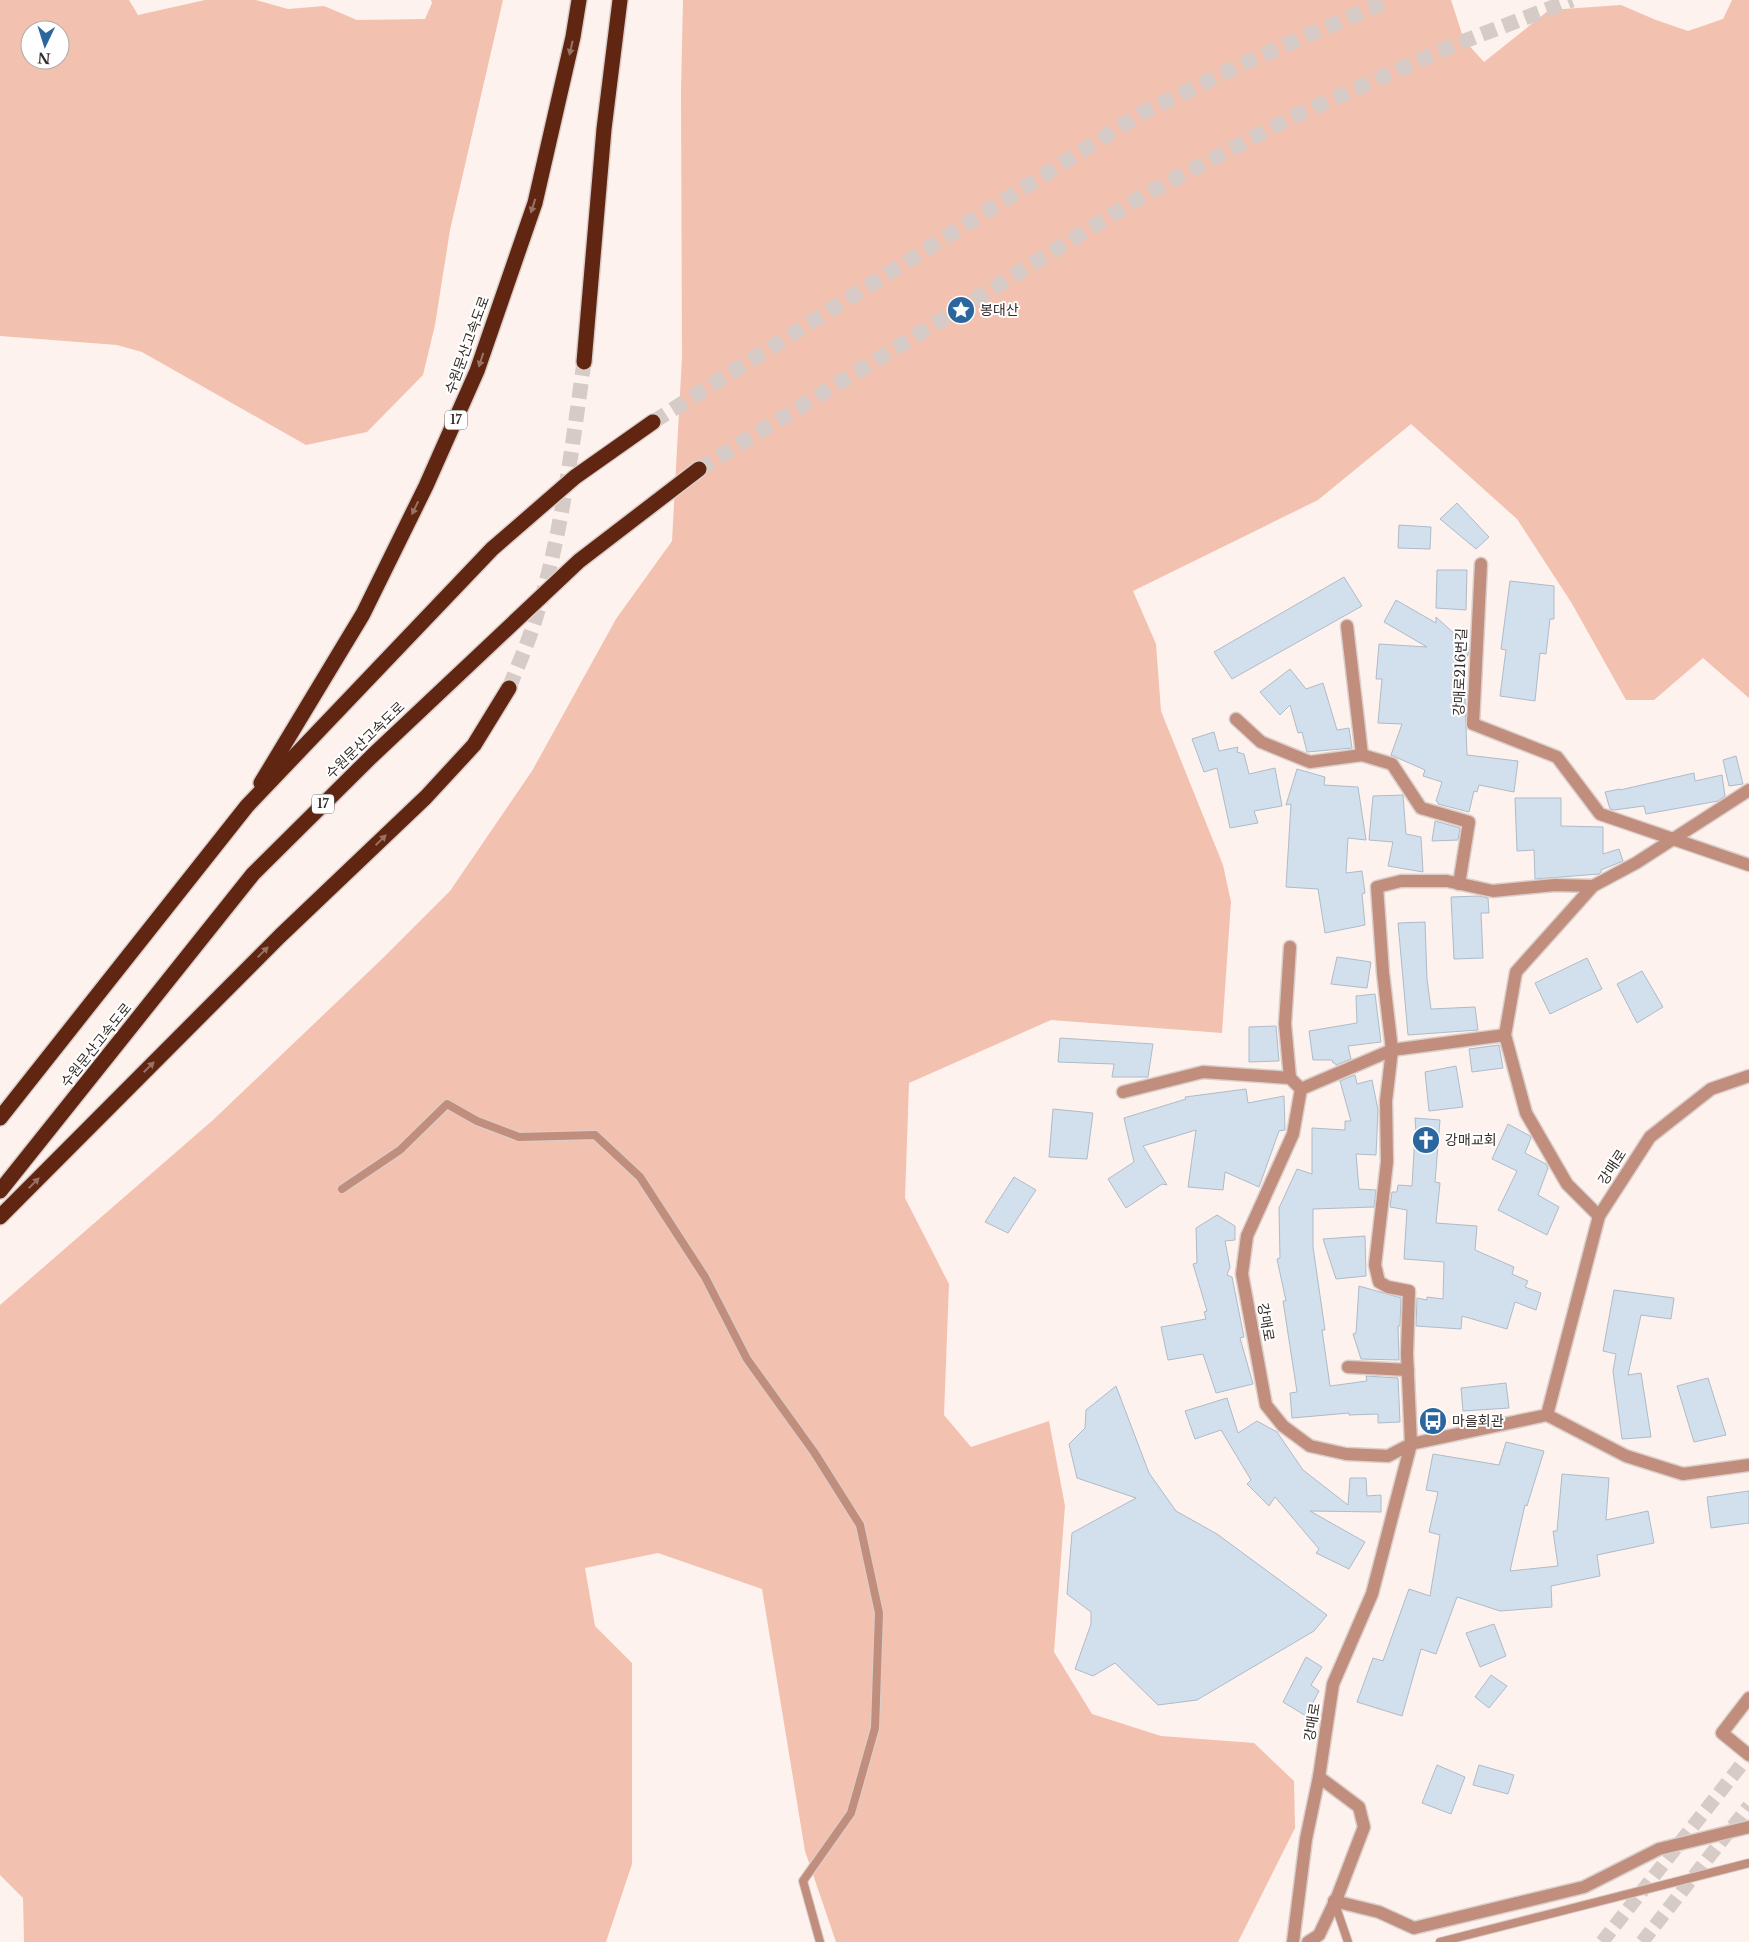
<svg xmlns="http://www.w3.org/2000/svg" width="1749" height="1942" viewBox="0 0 1749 1942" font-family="'Libre Baskerville','Noto Sans KR',serif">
	<rect width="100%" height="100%" fill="#fef2ee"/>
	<g fill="#f3c1b0" fill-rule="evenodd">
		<path d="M 0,0 L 129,0 L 138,15 L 205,0 L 256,0 L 288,9 L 324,6 L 357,20 L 425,19 L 432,3 L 431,0 L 503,0 L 450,230 L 435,325 L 423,375 L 367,432 L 306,445 L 142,352 L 117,345 L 0,336 ZM 30,30 L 60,30 L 60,60 L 30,60 Z"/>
		<path d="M 683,0 L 1451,0 L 1464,40 L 1484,62 L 1549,10 L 1621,5 L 1656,20 L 1688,31 L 1723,19 L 1732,0 L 1749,0 L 1749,698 L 1703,658 L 1654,700 L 1626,700 L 1571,602 L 1517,519 L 1411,424 L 1318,500 L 1133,591 L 1156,644 L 1161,711 L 1223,865 L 1231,902 L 1222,1033 L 1051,1020 L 909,1083 L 905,1198 L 949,1284 L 944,1415 L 971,1447 L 1049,1421 L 1065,1506 L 1054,1652 L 1092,1714 L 1161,1736 L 1254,1743 L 1294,1781 L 1295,1828 L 1238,1942 L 836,1942 L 805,1851 L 762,1589 L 658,1553 L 585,1568 L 595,1626 L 632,1663 L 632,1864 L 606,1942 L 24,1942 L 23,1898 L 0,1875 L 0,1305 L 213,1120 L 382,959 L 450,891 L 532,771 L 616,619 L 672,541 L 682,357 L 681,92 Z"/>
	</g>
	<g fill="#d2dfed" stroke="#afbbc8">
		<path d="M 1457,503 L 1489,537 L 1476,549 L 1440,519 Z"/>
		<path d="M 1399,525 L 1431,527 L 1430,549 L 1398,548 Z"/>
		<path d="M 1437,570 L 1467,570 L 1466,610 L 1436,608 Z"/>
		<path d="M 1344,577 L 1362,606 L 1232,679 L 1214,652 Z"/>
		<path d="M 1510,581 L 1554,586 L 1554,619 L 1550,619 L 1546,654 L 1540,653 L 1535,701 L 1500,696 L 1506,650 L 1501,649 Z"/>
		<path d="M 1396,600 L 1436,623 L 1436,617 L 1469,647 L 1468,655 L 1458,673 L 1458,699 L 1465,699 L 1467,755 L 1518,761 L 1514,792 L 1479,785 L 1477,792 L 1474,791 L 1469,812 L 1438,804 L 1438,802 L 1436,801 L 1442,782 L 1423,776 L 1425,770 L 1391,755 L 1402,724 L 1378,723 L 1382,679 L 1376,679 L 1379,644 L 1427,647 L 1384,622 Z"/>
		<path d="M 1290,669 L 1306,689 L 1323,683 L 1337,730 L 1349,728 L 1352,748 L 1307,752 L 1302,732 L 1298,733 L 1290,705 L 1280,715 L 1260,692 Z"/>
		<path d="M 1214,732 L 1219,751 L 1238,747 L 1237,752 L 1244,754 L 1249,774 L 1275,768 L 1282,806 L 1254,811 L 1258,823 L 1230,828 L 1217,768 L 1204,772 L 1192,739 Z"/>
		<path d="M 1736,756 L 1743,784 L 1729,786 L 1723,760 Z"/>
		<path d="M 1297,769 L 1325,777 L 1324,785 L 1358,787 L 1366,840 L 1348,838 L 1346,873 L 1362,871 L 1365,893 L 1362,894 L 1365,925 L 1325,933 L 1318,889 L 1286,887 L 1291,804 L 1286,805 Z"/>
		<path d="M 1694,773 L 1695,781 L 1722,775 L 1725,796 L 1718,801 L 1646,814 L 1644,806 L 1614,810 L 1610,809 L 1605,792 L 1620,789 L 1620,790 Z"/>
		<path d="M 1403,795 L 1406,834 L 1421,837 L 1423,872 L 1388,866 L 1393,842 L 1369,840 L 1373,796 Z"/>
		<path d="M 1515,798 L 1561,798 L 1561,826 L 1603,827 L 1603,854 L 1619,849 L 1623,861 L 1601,870 L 1601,872 L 1599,874 L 1535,879 L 1534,850 L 1517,851 Z"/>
		<path d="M 1435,821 L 1460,828 L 1458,840 L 1432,841 Z"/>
		<path d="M 1479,896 L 1488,898 L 1489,913 L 1481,913 L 1483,958 L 1454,959 L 1451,897 Z"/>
		<path d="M 1425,922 L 1427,979 L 1431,1009 L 1475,1007 L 1478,1030 L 1408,1035 L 1398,923 Z"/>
		<path d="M 1337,957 L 1371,962 L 1367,988 L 1331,984 Z"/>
		<path d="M 1587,958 L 1602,989 L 1550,1014 L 1535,983 Z"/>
		<path d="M 1642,971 L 1663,1007 L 1637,1023 L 1617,984 Z"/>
		<path d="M 1375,994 L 1381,1042 L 1348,1046 L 1351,1059 L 1336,1065 L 1335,1063 L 1333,1063 L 1332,1060 L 1313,1060 L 1309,1031 L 1357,1023 L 1356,996 Z"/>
		<path d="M 1276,1026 L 1279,1061 L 1249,1062 L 1249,1027 Z"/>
		<path d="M 1060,1038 L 1153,1044 L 1148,1077 L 1112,1077 L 1114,1064 L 1058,1062 Z"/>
		<path d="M 1499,1045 L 1503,1068 L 1472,1072 L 1469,1049 Z"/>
		<path d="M 1456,1066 L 1463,1107 L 1429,1111 L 1425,1072 Z"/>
		<path d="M 1355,1075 L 1357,1084 L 1372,1080 L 1378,1110 L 1376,1155 L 1356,1154 L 1359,1189 L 1376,1190 L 1374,1207 L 1313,1209 L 1313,1247 L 1325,1330 L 1322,1330 L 1330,1386 L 1367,1381 L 1366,1376 L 1398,1378 L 1400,1422 L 1378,1423 L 1378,1414 L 1349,1415 L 1349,1413 L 1292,1418 L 1290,1393 L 1297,1392 L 1283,1301 L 1286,1301 L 1277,1259 L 1280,1258 L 1279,1208 L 1297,1169 L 1312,1174 L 1312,1128 L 1345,1130 L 1345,1121 L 1351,1121 L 1340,1081 Z"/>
		<path d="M 1246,1089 L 1248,1103 L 1284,1096 L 1285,1130 L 1279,1131 L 1259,1187 L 1225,1172 L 1223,1190 L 1188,1187 L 1196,1130 L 1143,1146 L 1167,1185 L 1162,1184 L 1126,1208 L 1108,1179 L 1134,1162 L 1124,1118 L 1186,1099 L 1185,1097 Z"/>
		<path d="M 1053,1109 L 1093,1113 L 1087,1159 L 1049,1157 Z"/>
		<path d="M 1415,1118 L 1440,1120 L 1435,1182 L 1440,1183 L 1436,1223 L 1477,1226 L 1475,1250 L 1514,1267 L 1512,1274 L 1528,1281 L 1525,1287 L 1541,1293 L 1536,1310 L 1515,1302 L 1507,1329 L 1462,1316 L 1461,1329 L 1416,1326 L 1417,1298 L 1427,1300 L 1427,1297 L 1443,1299 L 1444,1262 L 1404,1259 L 1407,1210 L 1390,1207 L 1392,1192 L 1397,1192 L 1398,1185 L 1412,1186 L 1415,1134 L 1416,1134 Z"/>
		<path d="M 1508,1124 L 1530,1136 L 1531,1138 L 1525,1153 L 1546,1164 L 1548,1168 L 1538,1195 L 1559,1207 L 1547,1235 L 1498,1210 L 1517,1171 L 1492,1159 Z"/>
		<path d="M 1014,1177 L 1036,1190 L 1008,1233 L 985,1222 Z"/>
		<path d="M 1217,1215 L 1235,1226 L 1235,1240 L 1225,1241 L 1230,1267 L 1227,1275 L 1232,1277 L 1244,1337 L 1240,1338 L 1253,1384 L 1216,1393 L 1203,1354 L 1168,1360 L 1161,1327 L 1206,1319 L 1204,1312 L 1207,1311 L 1193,1264 L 1197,1263 L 1196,1228 Z"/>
		<path d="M 1365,1236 L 1366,1276 L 1336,1279 L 1323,1239 Z"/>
		<path d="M 1359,1286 L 1401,1298 L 1400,1326 L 1398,1326 L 1399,1360 L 1361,1359 L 1353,1334 L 1356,1333 Z"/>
		<path d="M 1614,1290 L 1674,1298 L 1671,1319 L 1641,1315 L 1628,1375 L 1641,1373 L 1651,1437 L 1622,1439 L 1613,1371 L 1616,1354 L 1603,1351 Z"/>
		<path d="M 1708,1378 L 1726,1435 L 1694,1442 L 1677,1386 Z"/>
		<path d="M 1506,1383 L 1509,1408 L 1463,1411 L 1461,1388 Z"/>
		<path d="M 1116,1386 L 1149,1473 L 1176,1511 L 1217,1534 L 1327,1615 L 1314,1631 L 1197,1700 L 1158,1705 L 1115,1663 L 1093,1676 L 1075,1669 L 1091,1624 L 1091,1612 L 1067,1594 L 1072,1533 L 1136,1498 L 1077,1478 L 1069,1444 L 1085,1428 L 1086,1410 Z"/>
		<path d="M 1227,1398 L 1238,1433 L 1257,1421 L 1277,1432 L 1303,1470 L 1348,1505 L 1350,1478 L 1366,1478 L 1367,1496 L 1381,1495 L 1381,1512 L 1310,1511 L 1365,1542 L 1349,1569 L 1316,1553 L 1319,1549 L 1275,1497 L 1269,1506 L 1247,1484 L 1251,1480 L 1221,1430 L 1195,1439 L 1185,1411 Z"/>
		<path d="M 1506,1442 L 1544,1451 L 1527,1506 L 1525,1505 L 1510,1571 L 1558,1566 L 1553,1531 L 1557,1531 L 1562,1474 L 1609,1478 L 1606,1520 L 1648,1511 L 1654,1543 L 1597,1555 L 1600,1576 L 1551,1586 L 1552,1607 L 1500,1611 L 1457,1597 L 1436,1654 L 1421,1649 L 1402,1716 L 1357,1702 L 1373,1658 L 1383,1661 L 1409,1589 L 1430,1596 L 1440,1535 L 1429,1532 L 1438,1492 L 1426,1490 L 1433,1454 L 1499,1465 Z"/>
		<path d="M 1749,1491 L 1749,1523 L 1711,1528 L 1707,1497 Z"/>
		<path d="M 1494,1624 L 1506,1656 L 1480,1667 L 1466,1633 Z"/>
		<path d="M 1306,1657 L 1322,1667 L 1311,1685 L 1319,1691 L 1306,1716 L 1283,1702 Z"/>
		<path d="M 1491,1675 L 1507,1686 L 1489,1708 L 1475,1697 Z"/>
		<path d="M 1437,1765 L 1465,1777 L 1451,1814 L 1422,1803 Z"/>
		<path d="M 1479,1765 L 1514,1775 L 1508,1794 L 1473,1785 Z"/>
	</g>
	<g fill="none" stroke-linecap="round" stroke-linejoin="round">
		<g stroke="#d6cbc7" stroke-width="14" stroke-dasharray="14 7" stroke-linecap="butt">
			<path d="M 1602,1942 L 1749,1755"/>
			<path d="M 1642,1942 L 1749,1806"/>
		</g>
		<g stroke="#d6cbc7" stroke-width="15" stroke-dasharray="15 8" stroke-linecap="butt">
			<path d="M 653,422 L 1142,113 L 1253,59 L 1390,0"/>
			<path d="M 699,469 L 1146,194 L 1286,120 L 1454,45 L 1572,0"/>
			<path d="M 509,688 C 518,665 529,641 536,617 C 562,535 572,447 584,362"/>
		</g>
		<defs>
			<g id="service">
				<path d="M 342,1189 L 400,1150 L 447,1104 L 477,1121 L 519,1137 L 595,1135 L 640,1177 L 705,1277 L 747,1359 L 814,1452 L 860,1525 L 879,1613 L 875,1728 L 851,1813 L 803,1881 L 820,1942"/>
				<path d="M 1334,1901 L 1348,1942"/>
				<path d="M 1440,1942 L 1749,1863"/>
			</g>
			<g id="minor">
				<path d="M 1481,564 L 1473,724 L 1557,757 L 1600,814 L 1749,865"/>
				<path d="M 1347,626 L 1362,755 L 1392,764 L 1421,808 L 1469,822 L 1459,884"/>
				<path d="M 1236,719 L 1261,742 L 1310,762 L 1362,755"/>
				<path d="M 1290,1078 L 1285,1024 L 1290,947"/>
				<path d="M 1301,1089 L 1293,1134 L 1247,1236 L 1242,1274 L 1266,1405 L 1283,1426 L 1310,1446 L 1346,1454 L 1388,1456 L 1411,1444 L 1407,1354 L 1409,1291 L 1388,1287 L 1379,1282 L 1375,1265 L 1387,1162 L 1386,1101 L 1392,1050 L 1383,973 L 1377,887 L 1401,881 L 1447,881 L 1493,891 L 1555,885 L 1593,886"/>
				<path d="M 1123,1092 L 1203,1072 L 1290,1078 L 1301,1089 L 1392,1050 L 1505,1035"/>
				<path d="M 1599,1216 L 1567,1184 L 1526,1113 L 1505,1035 L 1516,972 L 1593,886 L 1636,863 L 1749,790"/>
				<path d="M 1348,1367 L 1408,1370"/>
				<path d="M 1547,1415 L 1626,1456 L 1683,1474 L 1749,1465"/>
				<path d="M 1749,1698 L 1722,1733 L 1749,1755"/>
				<path d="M 1334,1901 L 1379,1912 L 1414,1928 L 1584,1887 L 1659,1849 L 1749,1827"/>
				<path d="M 1293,1942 L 1306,1839 L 1319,1777 L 1333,1684 L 1372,1594 L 1411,1444 L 1547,1415 L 1599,1216 L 1650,1137 L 1711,1089 L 1749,1076"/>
				<path d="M 1308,1942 L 1319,1935 L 1338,1895 L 1364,1827 L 1359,1807 L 1319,1777"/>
			</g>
			<g id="motorway">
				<path d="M 584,362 L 604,129 L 620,0"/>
				<path d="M 261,783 L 363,614 L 426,486 L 477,371 L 535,203 L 573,37 L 579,0"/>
				<path d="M 0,1118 L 247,806 L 492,549 L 575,477 L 653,422"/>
				<path d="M 0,1191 L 253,874 L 371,757 L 579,561 L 699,469"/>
				<path d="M 0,1217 L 280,936 L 426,797 L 474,745 L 509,688"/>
			</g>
		</defs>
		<use href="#service" stroke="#dacfcb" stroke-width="10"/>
		<use href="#minor" stroke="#dacfcb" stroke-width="15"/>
		<use href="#motorway" stroke="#dacfcb" stroke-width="18"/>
		<use href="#service" stroke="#c18d7d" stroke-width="8"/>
		<use href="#minor" stroke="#c18d7d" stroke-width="12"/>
		<use href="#motorway" stroke="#602612" stroke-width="15"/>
	</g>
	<defs><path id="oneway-solid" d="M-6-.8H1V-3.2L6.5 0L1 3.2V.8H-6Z" transform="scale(1.25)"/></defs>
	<g fill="#987265">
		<use href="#oneway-solid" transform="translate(571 48) rotate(103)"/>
		<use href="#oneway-solid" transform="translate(533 206) rotate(108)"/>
		<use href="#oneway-solid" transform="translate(481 360) rotate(108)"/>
		<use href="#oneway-solid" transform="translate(415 508) rotate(116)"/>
		<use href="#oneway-solid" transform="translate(381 840) rotate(-44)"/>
		<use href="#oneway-solid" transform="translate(263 952) rotate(-45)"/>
		<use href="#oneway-solid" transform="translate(149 1067) rotate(-45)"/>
		<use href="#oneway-solid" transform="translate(34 1183) rotate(-45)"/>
	</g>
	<defs>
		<symbol id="sight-disc" viewBox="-11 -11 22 22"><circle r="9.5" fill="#2c669e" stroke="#fff"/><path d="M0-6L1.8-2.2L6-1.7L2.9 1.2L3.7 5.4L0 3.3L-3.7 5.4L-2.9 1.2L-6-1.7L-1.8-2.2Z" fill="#fff"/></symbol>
		<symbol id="church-disc" viewBox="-11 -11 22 22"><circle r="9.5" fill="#2c669e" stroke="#fff"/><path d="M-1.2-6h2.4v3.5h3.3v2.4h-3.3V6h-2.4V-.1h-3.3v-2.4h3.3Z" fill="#fff"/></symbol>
		<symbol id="bus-disc" viewBox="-11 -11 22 22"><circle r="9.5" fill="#2c669e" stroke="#fff"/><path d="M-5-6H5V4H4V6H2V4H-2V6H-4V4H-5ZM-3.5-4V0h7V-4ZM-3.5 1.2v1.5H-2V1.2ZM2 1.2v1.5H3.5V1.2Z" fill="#fff"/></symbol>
	</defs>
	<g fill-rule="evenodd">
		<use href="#sight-disc" x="945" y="294" width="32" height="32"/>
		<use href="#church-disc" x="1410" y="1124" width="32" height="32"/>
		<use href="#bus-disc" x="1417" y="1405" width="32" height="32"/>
	</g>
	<g text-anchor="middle" stroke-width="4" stroke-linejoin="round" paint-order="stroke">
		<g fill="#fff" stroke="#716c6a" stroke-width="1">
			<rect x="445" y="410.5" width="22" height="19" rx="4"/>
			<rect x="312" y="794.5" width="22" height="19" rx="4"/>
		</g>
		<g font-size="12" font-weight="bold" fill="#342d2a">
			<text x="456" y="424">17</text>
			<text x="323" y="808">17</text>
		</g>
		<g font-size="14" fill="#342d2a" stroke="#fff" text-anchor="start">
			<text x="980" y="315">봉대산</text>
			<text x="1445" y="1145">강매교회</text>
			<text x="1452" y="1426">마을회관</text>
		</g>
		<g font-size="14" fill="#342d2a" stroke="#fff">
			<text transform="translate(467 345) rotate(-70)" y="5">수원문산고속도로</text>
			<text transform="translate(1460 672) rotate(-88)" y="5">강매로216번길</text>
			<text transform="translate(365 740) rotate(-44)" y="5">수원문산고속도로</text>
			<text transform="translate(96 1045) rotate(-51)" y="5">수원문산고속도로</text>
			<text transform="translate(1612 1167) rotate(-57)" y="5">강매로</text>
			<text transform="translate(1266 1322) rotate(80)" y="5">강매로</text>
			<text transform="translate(1312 1722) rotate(-81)" y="5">강매로</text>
		</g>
	</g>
	<g transform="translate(45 45) rotate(184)"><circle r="24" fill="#ffffff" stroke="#aeabaa"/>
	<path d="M0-4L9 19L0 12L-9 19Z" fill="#2c669e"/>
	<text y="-8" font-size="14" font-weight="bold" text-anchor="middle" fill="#342d2a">N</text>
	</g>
</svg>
